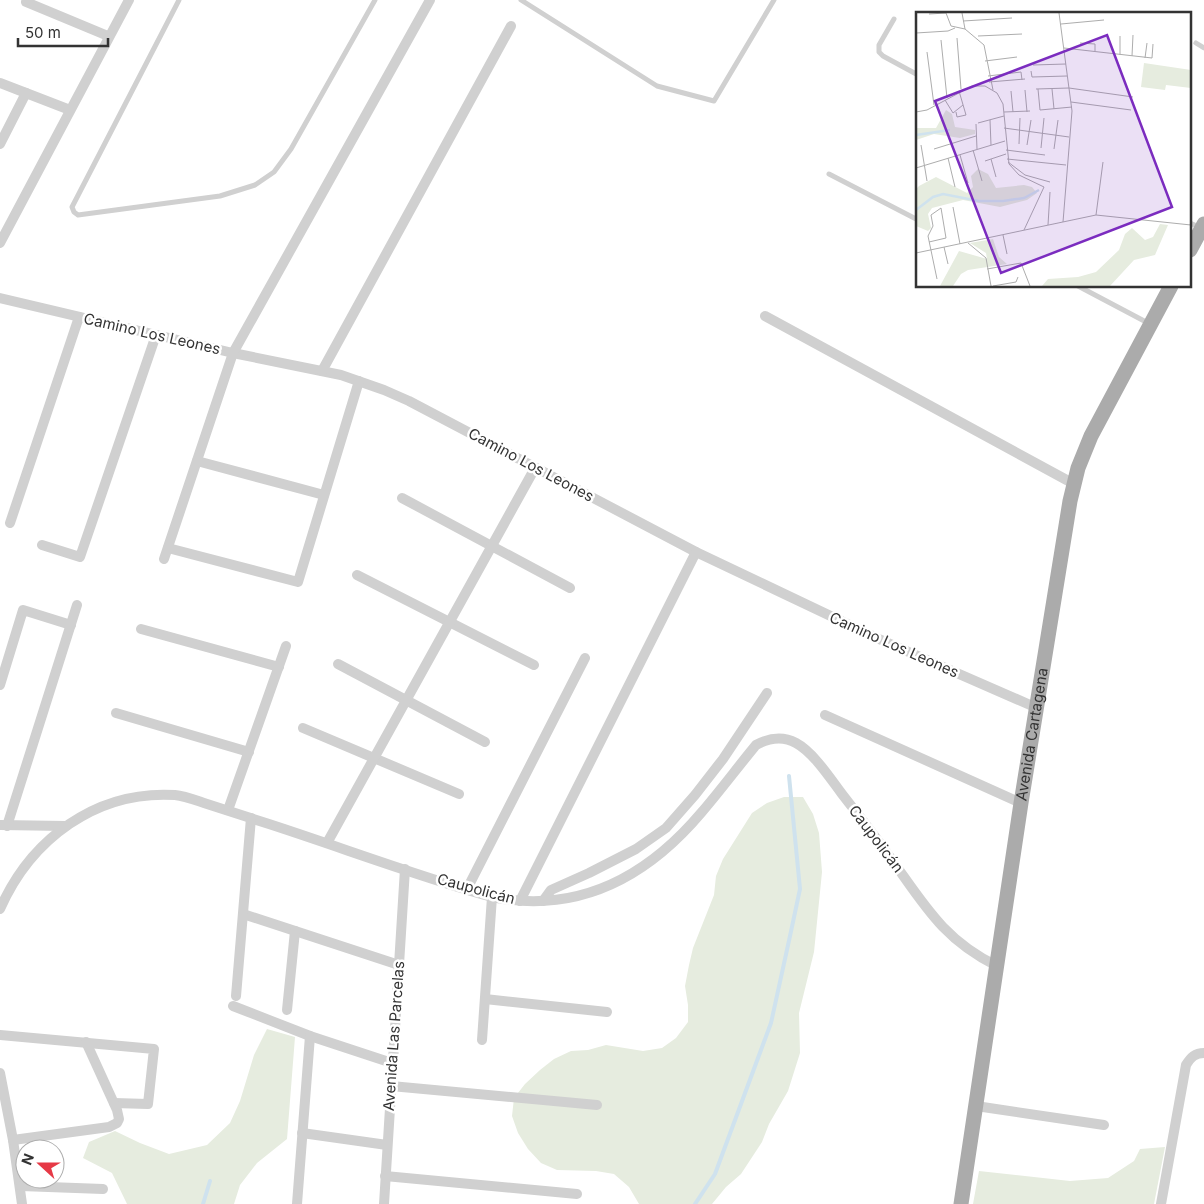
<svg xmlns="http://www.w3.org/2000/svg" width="1204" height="1204" viewBox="0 0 1204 1204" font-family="Inter,sans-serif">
	<rect width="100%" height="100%" fill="#fff"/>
	<g fill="#e6ecdf">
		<path d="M 784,797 L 803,797 L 813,814 L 819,833 L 822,872 L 814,952 L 799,1013 L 800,1053 L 788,1091 L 769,1124 L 762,1142 L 741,1174 L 726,1187 L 712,1204 L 639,1204 L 629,1187 L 614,1174 L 596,1171 L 557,1170 L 541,1163 L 528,1149 L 518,1133 L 512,1116 L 514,1098 L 525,1084 L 540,1070 L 554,1059 L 571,1051 L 588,1050 L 606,1045 L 643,1051 L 662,1048 L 676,1038 L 688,1022 L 688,1005 L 685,986 L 689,965 L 693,948 L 714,895 L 716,876 L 723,859 L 752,813 L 767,803 Z"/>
		<path d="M 267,1029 L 295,1037 L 287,1139 L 257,1163 L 240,1185 L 234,1204 L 127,1204 L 112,1173 L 83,1158 L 89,1142 L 115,1131 L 140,1143 L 169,1154 L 207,1145 L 230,1123 L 240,1101 L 254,1055 Z"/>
		<path d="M 1165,1147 L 1154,1204 L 973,1204 L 979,1171 L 1070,1181 L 1108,1178 L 1134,1161 L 1140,1149 Z"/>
	</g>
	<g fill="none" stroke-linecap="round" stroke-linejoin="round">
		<g stroke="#cfe2ee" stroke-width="4">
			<path d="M 203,1204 L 210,1181"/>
			<path d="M 695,1204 L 715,1174 L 771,1023 L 790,936 L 800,889 L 789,776"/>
		</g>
		<g stroke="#d0d0d0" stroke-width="5">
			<path d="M 179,0 L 72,207 L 74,212 L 78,215 L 220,196 L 255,185 L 274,172 L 291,149 L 375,0"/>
			<path d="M 521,0 L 657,86 L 714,101 L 774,0"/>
			<path d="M 894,19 L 879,45 L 879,52 L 883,56 L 918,75"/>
			<path d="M 1196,43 L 1204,48"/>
			<path d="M 829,174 L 918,220"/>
			<path d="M 1190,223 L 1199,227"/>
			<path d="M 1078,286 L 1148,323"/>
		</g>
		<g stroke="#d0d0d0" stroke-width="10">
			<path d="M 26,2 L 108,36"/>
			<path d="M 0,83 L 26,93"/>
			<path d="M 0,144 L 26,93 L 70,110"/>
			<path d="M 0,243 L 129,0"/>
			<path d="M 0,298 L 233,353 L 341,375 L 384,390 L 409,401 L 696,552 L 879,639 L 1037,708"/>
			<path d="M 765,316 L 1074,484"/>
			<path d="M 322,371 L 511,26"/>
			<path d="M 197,461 L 324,495"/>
			<path d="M 402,498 L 570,588"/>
			<path d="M 10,523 L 79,317"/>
			<path d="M 42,545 L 80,557 L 156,335"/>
			<path d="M 168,548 L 298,582 L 359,381"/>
			<path d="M 164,559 L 233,353 L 430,0"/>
			<path d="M 357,575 L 534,665"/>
			<path d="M 141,629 L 279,667"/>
			<path d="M 338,664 L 485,742"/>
			<path d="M 0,685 L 23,610 L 71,625"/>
			<path d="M 116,713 L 249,752"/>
			<path d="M 825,715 L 1021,803"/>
			<path d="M 303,728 L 459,794"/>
			<path d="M 228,810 L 286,646"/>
			<path d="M 0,825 L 66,826"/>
			<path d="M 7,826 L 77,605"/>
			<path d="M 327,843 L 535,468"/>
			<path d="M 467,889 L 585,658"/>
			<path d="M 520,901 L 696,552"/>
			<path d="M 543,901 L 551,890 L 589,873 L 636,849 L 666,828 L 695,795 L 723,759 L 767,693"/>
			<path d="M 0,909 C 31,839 96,790 175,795 C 185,796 195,800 204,803 C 226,810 248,817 269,824 C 343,848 417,876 492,897 C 578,914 646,878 701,813 C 720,791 737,768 756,745 C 769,738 783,736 796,743 C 813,752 830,778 842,794 C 859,816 876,837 892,860 C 925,906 944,940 997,966"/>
			<path d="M 243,914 L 399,965"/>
			<path d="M 236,996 L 251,818"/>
			<path d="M 485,999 L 607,1012"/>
			<path d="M 233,1006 L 310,1036 L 392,1063"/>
			<path d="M 287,1010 L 295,931"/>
			<path d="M 0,1035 L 154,1049 L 148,1104 L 114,1103"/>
			<path d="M 482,1040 L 492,897"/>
			<path d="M 0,1073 L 13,1140 L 22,1204"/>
			<path d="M 391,1086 L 597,1105"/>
			<path d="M 976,1106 L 1104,1125"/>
			<path d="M 302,1133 L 387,1145"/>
			<path d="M 13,1140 L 109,1127 L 117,1123 L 119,1119 L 117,1110 L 86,1042"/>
			<path d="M 385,1176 L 577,1194"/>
			<path d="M 21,1186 L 103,1189"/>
			<path d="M 297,1204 L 310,1036"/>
			<path d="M 384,1204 L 405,869"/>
			<path d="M 1161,1204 L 1186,1065 C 1191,1057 1195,1053 1204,1053"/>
		</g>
		<g stroke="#ababab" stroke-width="15">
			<path d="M 1190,250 L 1204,224"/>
			<path id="s1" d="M 961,1204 L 1021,803 L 1070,501 L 1078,468 L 1091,436 L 1171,286"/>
		</g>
	</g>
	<g text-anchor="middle" stroke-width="5" stroke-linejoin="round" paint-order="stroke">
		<g font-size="15" fill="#333" stroke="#fff">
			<text transform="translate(152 334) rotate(13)" y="5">Camino Los Leones</text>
			<text transform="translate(531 465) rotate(28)" y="5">Camino Los Leones</text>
			<text transform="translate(894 645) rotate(24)" y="5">Camino Los Leones</text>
			<text dy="5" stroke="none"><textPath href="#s1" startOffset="475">Avenida Cartagena</textPath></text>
			<text transform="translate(876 839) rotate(53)" y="5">Caupolicán</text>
			<text transform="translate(476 889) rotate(15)" y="5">Caupolicán</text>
			<text transform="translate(394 1036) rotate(-86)" y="5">Avenida Las Parcelas</text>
		</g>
	</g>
	<g transform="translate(916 12)">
		<rect width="275" height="275" fill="#fff"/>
		<path d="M 228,51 L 275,58 L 275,76 L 250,73 L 249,78 L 225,75 ZM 30,98 L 36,102 L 39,115 L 59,118 L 59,122 L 44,126 L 18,122 L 0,128 L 0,116 L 20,116 ZM 62,157 L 72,162 L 80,176 L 108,173 L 116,175 L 121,181 L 111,188 L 84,195 L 47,188 L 16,196 L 12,202 L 15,216 L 12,219 L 0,214 L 0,177 L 3,174 L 20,165 L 51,181 L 57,175 L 55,164 ZM 244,212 L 252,213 L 239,243 L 218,248 L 194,274 L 126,274 L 132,267 L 162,265 L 180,260 L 203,238 L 209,222 L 216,216 L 229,228 L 237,225 ZM 77,227 L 83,245 L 91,252 L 52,258 L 45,262 L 37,274 L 24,274 L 43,239 L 71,247 L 70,241 L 54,231 Z" fill="#e6ecdf"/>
		<path fill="none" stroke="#cfe2ee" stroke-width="2.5" d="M 0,123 L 34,118M 0,198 L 17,185 L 27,182 L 63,189 L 87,189 L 108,186 L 123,178"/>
		<path fill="none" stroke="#adadad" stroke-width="1" d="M 46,1 L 49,17 L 68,33 L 77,78M 143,1 L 156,99 L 147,210M 13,2 L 30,1 L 35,14 L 49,17M 47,9 L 96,6M 145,12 L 188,8M 0,21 L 32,19 L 39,16M 62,24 L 106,22M 41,26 L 45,77M 25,28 L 31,86M 164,31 L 179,32 L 179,39M 148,36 L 236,46 L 237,32M 11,40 L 18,93M 204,43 L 204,24M 216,44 L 217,23M 229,46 L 231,31M 69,49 L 101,45M 117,53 L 150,52M 115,59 L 116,65 L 151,64M 72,64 L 105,60 L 106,68M 73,70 L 109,67M 120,77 L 153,76 L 217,85M 122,77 L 124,98 L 156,95M 136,77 L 138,97M 109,78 L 111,100M 95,79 L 97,100M 29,88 L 37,101 L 47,93M 155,90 L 215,98M 0,100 L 11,98 L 56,74 L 69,74 L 81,81 L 87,92 L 93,152 L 103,163 L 128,175 L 108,218M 40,100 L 41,105 L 50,103 L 43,79M 88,100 L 114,99M 74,108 L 75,133M 62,111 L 88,104M 60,112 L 61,137M 88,116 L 153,125M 103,132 L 104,106M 5,133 L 11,169M 111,133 L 115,108M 125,136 L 128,106M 18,137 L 60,124M 138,137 L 142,108M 57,138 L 66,169M 90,138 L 129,143M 44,143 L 52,171M 32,146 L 39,175M 75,147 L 80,165M 91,147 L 150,153M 69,149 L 90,142M 92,150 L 109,163 L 134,170M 0,156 L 89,129M 37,195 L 44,232M 180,203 L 187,150M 132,213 L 134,180M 87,223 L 91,242M 13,230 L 30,226 L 25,196 L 15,203 L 17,214 L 12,224 L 21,267M 52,231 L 70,246 L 75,274M 28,235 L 32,252M 0,241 L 180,203 L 275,213M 71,257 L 105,251 L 114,274M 77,274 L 100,270 L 102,265"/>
		<path fill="#7b2cbf" fill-opacity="0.15" stroke="#7b2cbf" stroke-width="2.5" d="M 191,23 L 256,195 L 85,261 L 19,89 Z"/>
		<rect width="275" height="275" fill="none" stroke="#333" stroke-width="2.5"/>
	</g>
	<g transform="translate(40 1164) rotate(291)"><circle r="24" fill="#ffffff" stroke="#adadad"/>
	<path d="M0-4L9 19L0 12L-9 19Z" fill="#e63946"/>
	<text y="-8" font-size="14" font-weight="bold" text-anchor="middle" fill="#333333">N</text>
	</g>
	<path d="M18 38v8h90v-8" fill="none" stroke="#333333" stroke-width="2.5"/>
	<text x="25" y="38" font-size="15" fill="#333333" stroke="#ffffff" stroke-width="4" paint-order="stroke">50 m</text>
</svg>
